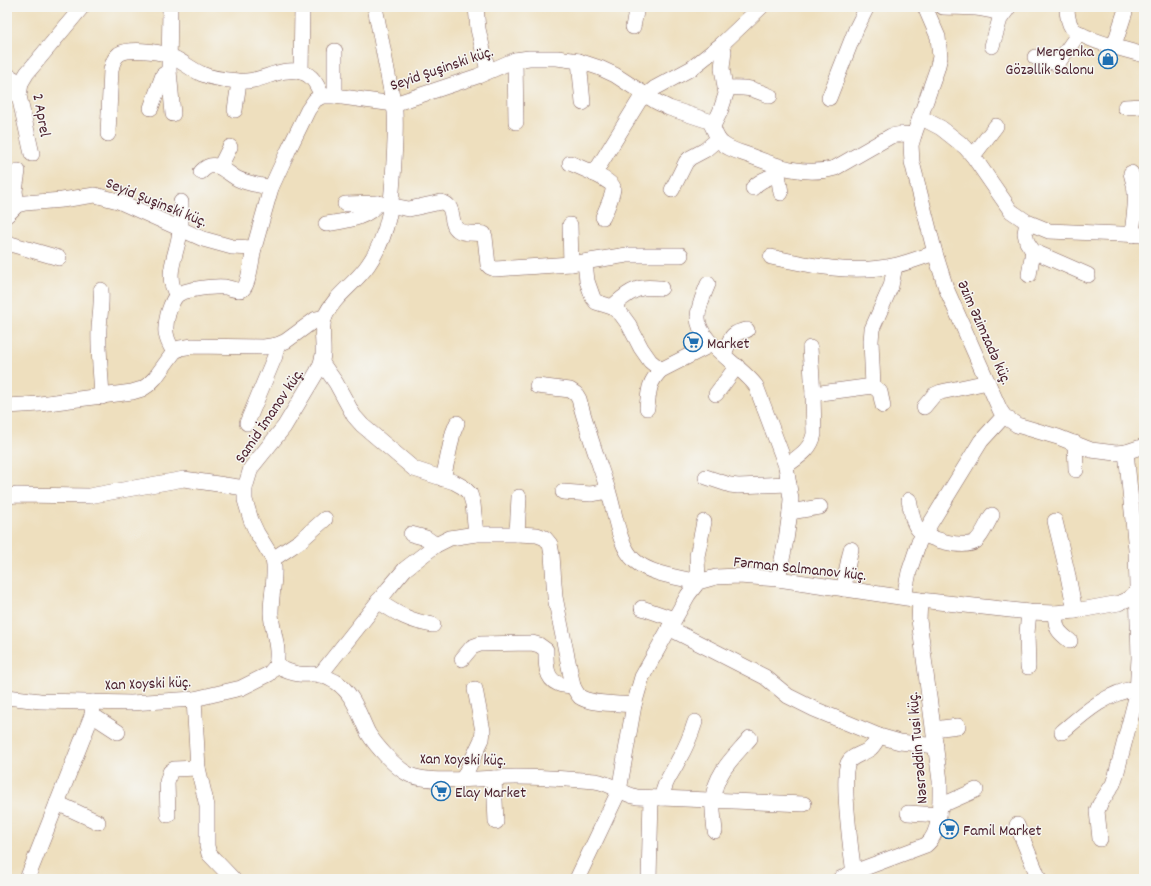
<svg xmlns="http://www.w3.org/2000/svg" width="1151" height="886" viewBox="0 0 1151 886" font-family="Dekko,sans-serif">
	<rect width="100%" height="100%" fill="#f6f6f2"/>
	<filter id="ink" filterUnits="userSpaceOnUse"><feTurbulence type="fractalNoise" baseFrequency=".025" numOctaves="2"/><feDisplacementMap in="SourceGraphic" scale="8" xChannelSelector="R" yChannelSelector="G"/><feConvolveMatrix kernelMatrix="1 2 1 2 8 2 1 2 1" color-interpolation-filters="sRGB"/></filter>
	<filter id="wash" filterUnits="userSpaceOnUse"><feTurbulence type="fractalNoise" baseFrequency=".012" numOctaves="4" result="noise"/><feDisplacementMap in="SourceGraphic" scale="16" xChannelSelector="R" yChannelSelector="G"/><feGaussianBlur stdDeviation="0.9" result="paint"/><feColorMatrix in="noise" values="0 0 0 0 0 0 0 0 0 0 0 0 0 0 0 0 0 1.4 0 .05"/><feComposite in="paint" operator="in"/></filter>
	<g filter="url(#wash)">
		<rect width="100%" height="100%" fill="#eedfbe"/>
	</g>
	<g filter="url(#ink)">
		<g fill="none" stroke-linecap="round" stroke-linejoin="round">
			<defs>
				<g id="minor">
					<path d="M 170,7 L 169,71 L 173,114"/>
					<path d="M 476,7 L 478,29 L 488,71"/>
					<path d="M 925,7 L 938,37 L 940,57 L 937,69 L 914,135 L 911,145 L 912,162 L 935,253 L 946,288 L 1000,410 L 1004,416 L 1017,425 L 1058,437 L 1091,450 L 1116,453 L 1126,452 L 1144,446"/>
					<path d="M 943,7 C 964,8 983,6 1002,14"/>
					<path d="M 1067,7 C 1067,14 1068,22 1072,28 C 1082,40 1128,50 1144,55"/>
					<path d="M 633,27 L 637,7"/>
					<path d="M 992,46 L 1000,19 L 1008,8"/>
					<path d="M 1114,46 L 1125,12"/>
					<path d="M 335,51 L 335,96"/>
					<path d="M 1035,57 L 1056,63 L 1060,60 L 1079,33"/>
					<path d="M 515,60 L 516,122"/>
					<path d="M 579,61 L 583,103"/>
					<path d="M 301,72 L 302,10"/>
					<path d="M 7,75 L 21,83"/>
					<path d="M 726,88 C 747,87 751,88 770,96"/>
					<path d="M 829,98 L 856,29 L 867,7"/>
					<path d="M 1125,107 L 1144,106"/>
					<path d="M 151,108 L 163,75 L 169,71"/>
					<path d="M 235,110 L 239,82"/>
					<path d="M 920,117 L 941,128 L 965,147 L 973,156 L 1011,211 L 1027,222 L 1049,231 L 1144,235"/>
					<path d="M 713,126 L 720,112 L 726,94 L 722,68 L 724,51 L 722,44"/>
					<path d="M 108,134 L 111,70 C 112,64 114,58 119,54 C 129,48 157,51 167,55 C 180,59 190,69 202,74 C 213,79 227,80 238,81 C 260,84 279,66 301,72 C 313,75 317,85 322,96"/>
					<path d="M 32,154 L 19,96 L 21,83 L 27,73 L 82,7"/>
					<path d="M 973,156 L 996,126"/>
					<path d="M 570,163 C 577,166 612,180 613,187 C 614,193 606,210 603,217"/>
					<path d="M 220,167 L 230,147"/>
					<path d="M 779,167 L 778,174 L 781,193"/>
					<path d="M 201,172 C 215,157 225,172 238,179 C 248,184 261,185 271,188"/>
					<path d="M 1131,173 C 1139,196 1134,211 1132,235"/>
					<path d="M 594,174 L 639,101 L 655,88 L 692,68 L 722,44 L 761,7"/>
					<path d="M 753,188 C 760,180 768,178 778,174"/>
					<path d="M 672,190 L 686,162 L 690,158 L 705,150 L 718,139"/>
					<path d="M 345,204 L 378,203"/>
					<path d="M 17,205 L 15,191 L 18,171"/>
					<path d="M 7,215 L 17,205 L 25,203 L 62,200 L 95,195 L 118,201 L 203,239 L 232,247 L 254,248 L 271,188 L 288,151 L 308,110 L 315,100 L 322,96 L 335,96 L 394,104 L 478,76 L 515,60 L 529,58 L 557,58 L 579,61 L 600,68 L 615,75 L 655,101 L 669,108 L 709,121 C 715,128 715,139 723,144 C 730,150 740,152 748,155 C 776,166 805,177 835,168 L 891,136 L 902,134 L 914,135"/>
					<path d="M 1027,222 L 1025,233 L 1027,242 L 1033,251 L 1088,275"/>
					<path d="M 326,224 C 344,221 367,219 378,203 L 409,209 L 441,202 C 457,205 448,223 458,230 C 465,235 476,232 484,234 L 485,237 L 488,265 L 490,267 L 495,269 L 571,264 L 627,255 L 681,255"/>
					<path d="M 570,225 L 571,264"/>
					<path d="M 7,243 L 59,258"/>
					<path d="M 771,257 C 812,266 854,275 897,265 C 910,262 922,257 935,253"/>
					<path d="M 585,262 L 587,281 L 593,298 L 596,302 L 612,307 L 621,314 L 629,325 L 641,348 L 650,361 L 661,370 L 712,344"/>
					<path d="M 1029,275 L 1033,251"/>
					<path d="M 708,284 C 704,294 698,306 698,317 C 697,342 742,366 756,386 L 786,466 L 791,499 L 790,512 L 786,540 L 778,579"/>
					<path d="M 101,290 C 102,303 100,315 99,328 C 98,350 101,374 102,397"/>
					<path d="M 177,295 C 163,275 178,253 180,231 C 182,222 181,212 181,202"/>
					<path d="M 612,307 C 620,300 630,290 642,288 C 648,287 655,288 661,288"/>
					<path d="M 810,348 L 813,394"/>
					<path d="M 174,352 C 165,338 164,330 168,314 C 170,308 172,300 177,295 C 185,289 215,286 225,287 C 230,288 237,292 243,289 C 249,284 252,257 254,248"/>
					<path d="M 724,354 C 731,339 729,333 747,330"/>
					<path d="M 322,363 L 336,383 L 354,416 L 362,425 L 414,469 L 454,482 L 463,487 L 470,494 L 473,504 L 476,534"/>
					<path d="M 537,386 L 570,390 L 576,394 L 579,399 C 587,430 598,460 608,490 C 615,511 618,546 635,561 C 652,575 678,577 698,582 L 697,556 L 704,522"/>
					<path d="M 873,386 L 880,392 L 883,406"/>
					<path d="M 716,394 L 737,366"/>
					<path d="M 7,406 L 40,404 L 132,392 L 142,389 L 148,385 L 155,378 L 174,352 L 180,348 L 193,346 L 264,347 L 277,345 L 286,341 L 316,319 L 325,317"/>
					<path d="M 924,407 L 934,395 L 941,392 L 988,382"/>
					<path d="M 647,408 C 649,391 648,383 661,370"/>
					<path d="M 247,423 L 275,356 L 277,345"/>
					<path d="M 1075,443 L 1076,470"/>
					<path d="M 786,466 C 798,457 811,450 814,434 L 813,394 L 873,386 L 871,341 L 872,329 L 891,286 L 895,266"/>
					<path d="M 706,477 L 730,485 L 738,486 L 789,484"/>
					<path d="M 443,479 L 453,433 L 457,423"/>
					<path d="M 563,492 L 591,494 L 608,491"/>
					<path d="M 7,496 L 17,495 L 89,496 L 184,479 L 245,488"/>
					<path d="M 909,500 C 911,509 912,522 918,529 C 926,539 965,550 976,541 C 983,535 987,523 992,515"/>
					<path d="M 790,512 L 820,507"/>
					<path d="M 1055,521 L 1067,571 L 1075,611"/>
					<path d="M 411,534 L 426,538 L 436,545"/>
					<path d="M 517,534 L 519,497"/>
					<path d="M 273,559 L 300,541 L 325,519"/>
					<path d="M 844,589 L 847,568 L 851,549"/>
					<path d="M 904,597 L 909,572 L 919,542 L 981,441 L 1004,416"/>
					<path d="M 378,601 C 397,614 410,621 433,625"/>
					<path d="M 642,608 L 674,619"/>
					<path d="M 1055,613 C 1056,629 1057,631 1070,641"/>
					<path d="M 669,628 L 765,677 L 788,696 L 814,709 L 879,736 L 900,742 L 936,746"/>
					<path d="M 462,659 L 472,647 L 480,644 L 532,643 L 539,645 L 546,650 C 546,661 545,678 557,683 C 561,686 568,685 573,686"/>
					<path d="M 276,666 C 280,645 272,633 271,613 C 271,597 275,581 274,566 L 273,559 L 257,533 L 251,520 L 245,500 L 245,488 L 251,468 L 284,427 L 317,372 C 320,367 322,362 323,355 C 324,342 320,329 325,316 C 335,295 355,284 368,265 C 391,232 392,199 394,161 C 395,144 396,128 395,112 L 375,7"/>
					<path d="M 276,666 C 284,670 290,673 299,674 C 306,675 313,673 320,675 C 325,676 332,680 336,682 C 354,694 359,715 368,733 C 376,746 395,767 408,774 C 428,785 491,777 516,777 C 542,777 569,779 595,781 C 611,783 622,794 637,797 L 804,804"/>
					<path d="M 1028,667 L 1027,633 L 1029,612"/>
					<path d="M 320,675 L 389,588 L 405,569 L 436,545 L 450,538 L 476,534 L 517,534 L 537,535 L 545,538 L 550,544 L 552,555 L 555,597 L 573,686 C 575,690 577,694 580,697 C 592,705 620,703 634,705"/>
					<path d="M 7,697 L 40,701 L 131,703 L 194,699 L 241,688 L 269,674 L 276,666"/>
					<path d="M 194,699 L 198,768 L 207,806 L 207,846 L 209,854 L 233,879"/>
					<path d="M 92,715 L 118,732"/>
					<path d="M 934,729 L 958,726"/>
					<path d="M 1062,732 C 1084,713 1107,692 1138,688"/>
					<path d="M 494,778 L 496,822"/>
					<path d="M 463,779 L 482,739 L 483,731 L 475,689"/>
					<path d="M 662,798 C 664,781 672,774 679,759 C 686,747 691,735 695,722"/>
					<path d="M 57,803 L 98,822"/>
					<path d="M 940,804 L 949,802 L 976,790"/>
					<path d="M 908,813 L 939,815"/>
					<path d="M 168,815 L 167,782 L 170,772 L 174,769 L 198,768"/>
					<path d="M 1017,825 L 1039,879"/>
					<path d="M 715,831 C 714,820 712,809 713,799 C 715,773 734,757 750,738"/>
					<path d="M 1100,839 L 1097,811 L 1100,804 L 1113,784 L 1116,775 L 1137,694 L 1139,658 L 1136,550 L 1126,452"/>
					<path d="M 27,879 L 92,715 L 93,702"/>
					<path d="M 577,879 L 619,791 L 634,705 L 642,677 L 688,595 L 698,582 L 716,577 L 739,576 L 778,579 L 920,600 L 1029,612 L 1055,613 L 1075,611 L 1119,603 L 1128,599 L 1144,586"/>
					<path d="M 649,879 L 651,798"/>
					<path d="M 840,879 L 854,872 L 926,845 C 942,832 940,800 940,781 L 919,620 L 920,600"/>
					<path d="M 855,879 C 852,861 841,777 848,763 C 852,755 864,754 871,748 C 874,745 877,740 879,736"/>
				</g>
			</defs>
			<use href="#minor" stroke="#83625e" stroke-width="16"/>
			<use href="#minor" stroke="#fff" stroke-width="15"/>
		</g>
	</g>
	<defs>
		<symbol id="shop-ring" viewBox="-11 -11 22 22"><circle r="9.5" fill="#f6f6f2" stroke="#1f6fb2" stroke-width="1.5"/><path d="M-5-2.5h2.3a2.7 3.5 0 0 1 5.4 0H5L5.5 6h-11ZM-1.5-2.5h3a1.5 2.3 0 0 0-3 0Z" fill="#1f6fb2"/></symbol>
		<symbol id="supermarket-ring" viewBox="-11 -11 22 22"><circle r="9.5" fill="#f6f6f2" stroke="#1f6fb2" stroke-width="1.5"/><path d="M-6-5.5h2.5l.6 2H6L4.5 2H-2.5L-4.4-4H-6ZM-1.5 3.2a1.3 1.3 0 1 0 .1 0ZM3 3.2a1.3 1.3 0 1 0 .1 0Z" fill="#1f6fb2"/></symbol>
	</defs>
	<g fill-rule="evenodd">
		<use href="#shop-ring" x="1097" y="48" width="22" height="22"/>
		<use href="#supermarket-ring" x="682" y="331" width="22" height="22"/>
		<use href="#supermarket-ring" x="430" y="780" width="22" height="22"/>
		<use href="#supermarket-ring" x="938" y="818" width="22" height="22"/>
	</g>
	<g text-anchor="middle" stroke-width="3" stroke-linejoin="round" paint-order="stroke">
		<g font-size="16" fill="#4a1f2b" stroke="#f6f6f2" text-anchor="start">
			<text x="1094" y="56" text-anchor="end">Mergenka<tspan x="1094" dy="18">Gözəllik Salonu</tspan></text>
			<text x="707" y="348">Market</text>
			<text x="455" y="797">Elay Market</text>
			<text x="963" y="835">Famil Market</text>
		</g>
		<g font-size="16" fill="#4a1f2b" stroke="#f6f6f2">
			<text transform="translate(441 67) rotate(-19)" y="6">Seyid Şuşinski küç.</text>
			<text transform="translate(43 115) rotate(80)" y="6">2 Aprel</text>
			<text transform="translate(157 201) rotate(22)" y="6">Seyid Şuşinski küç.</text>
			<text transform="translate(986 332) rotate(66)" y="6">Əzim Əzimzadə küç.</text>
			<text transform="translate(268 415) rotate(-56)" y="6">Samid İmanov küç.</text>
			<text transform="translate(800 567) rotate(6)" y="6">Fərman Salmanov küç.</text>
			<text transform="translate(148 682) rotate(-2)" y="6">Xan Xoyski küç.</text>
			<text transform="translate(916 748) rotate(-95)" y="6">Nəsrəddin Tusi küç.</text>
			<text transform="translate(463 758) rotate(1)" y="6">Xan Xoyski küç.</text>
		</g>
	</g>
	<rect width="1151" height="886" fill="none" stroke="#f6f6f2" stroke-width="24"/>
</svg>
